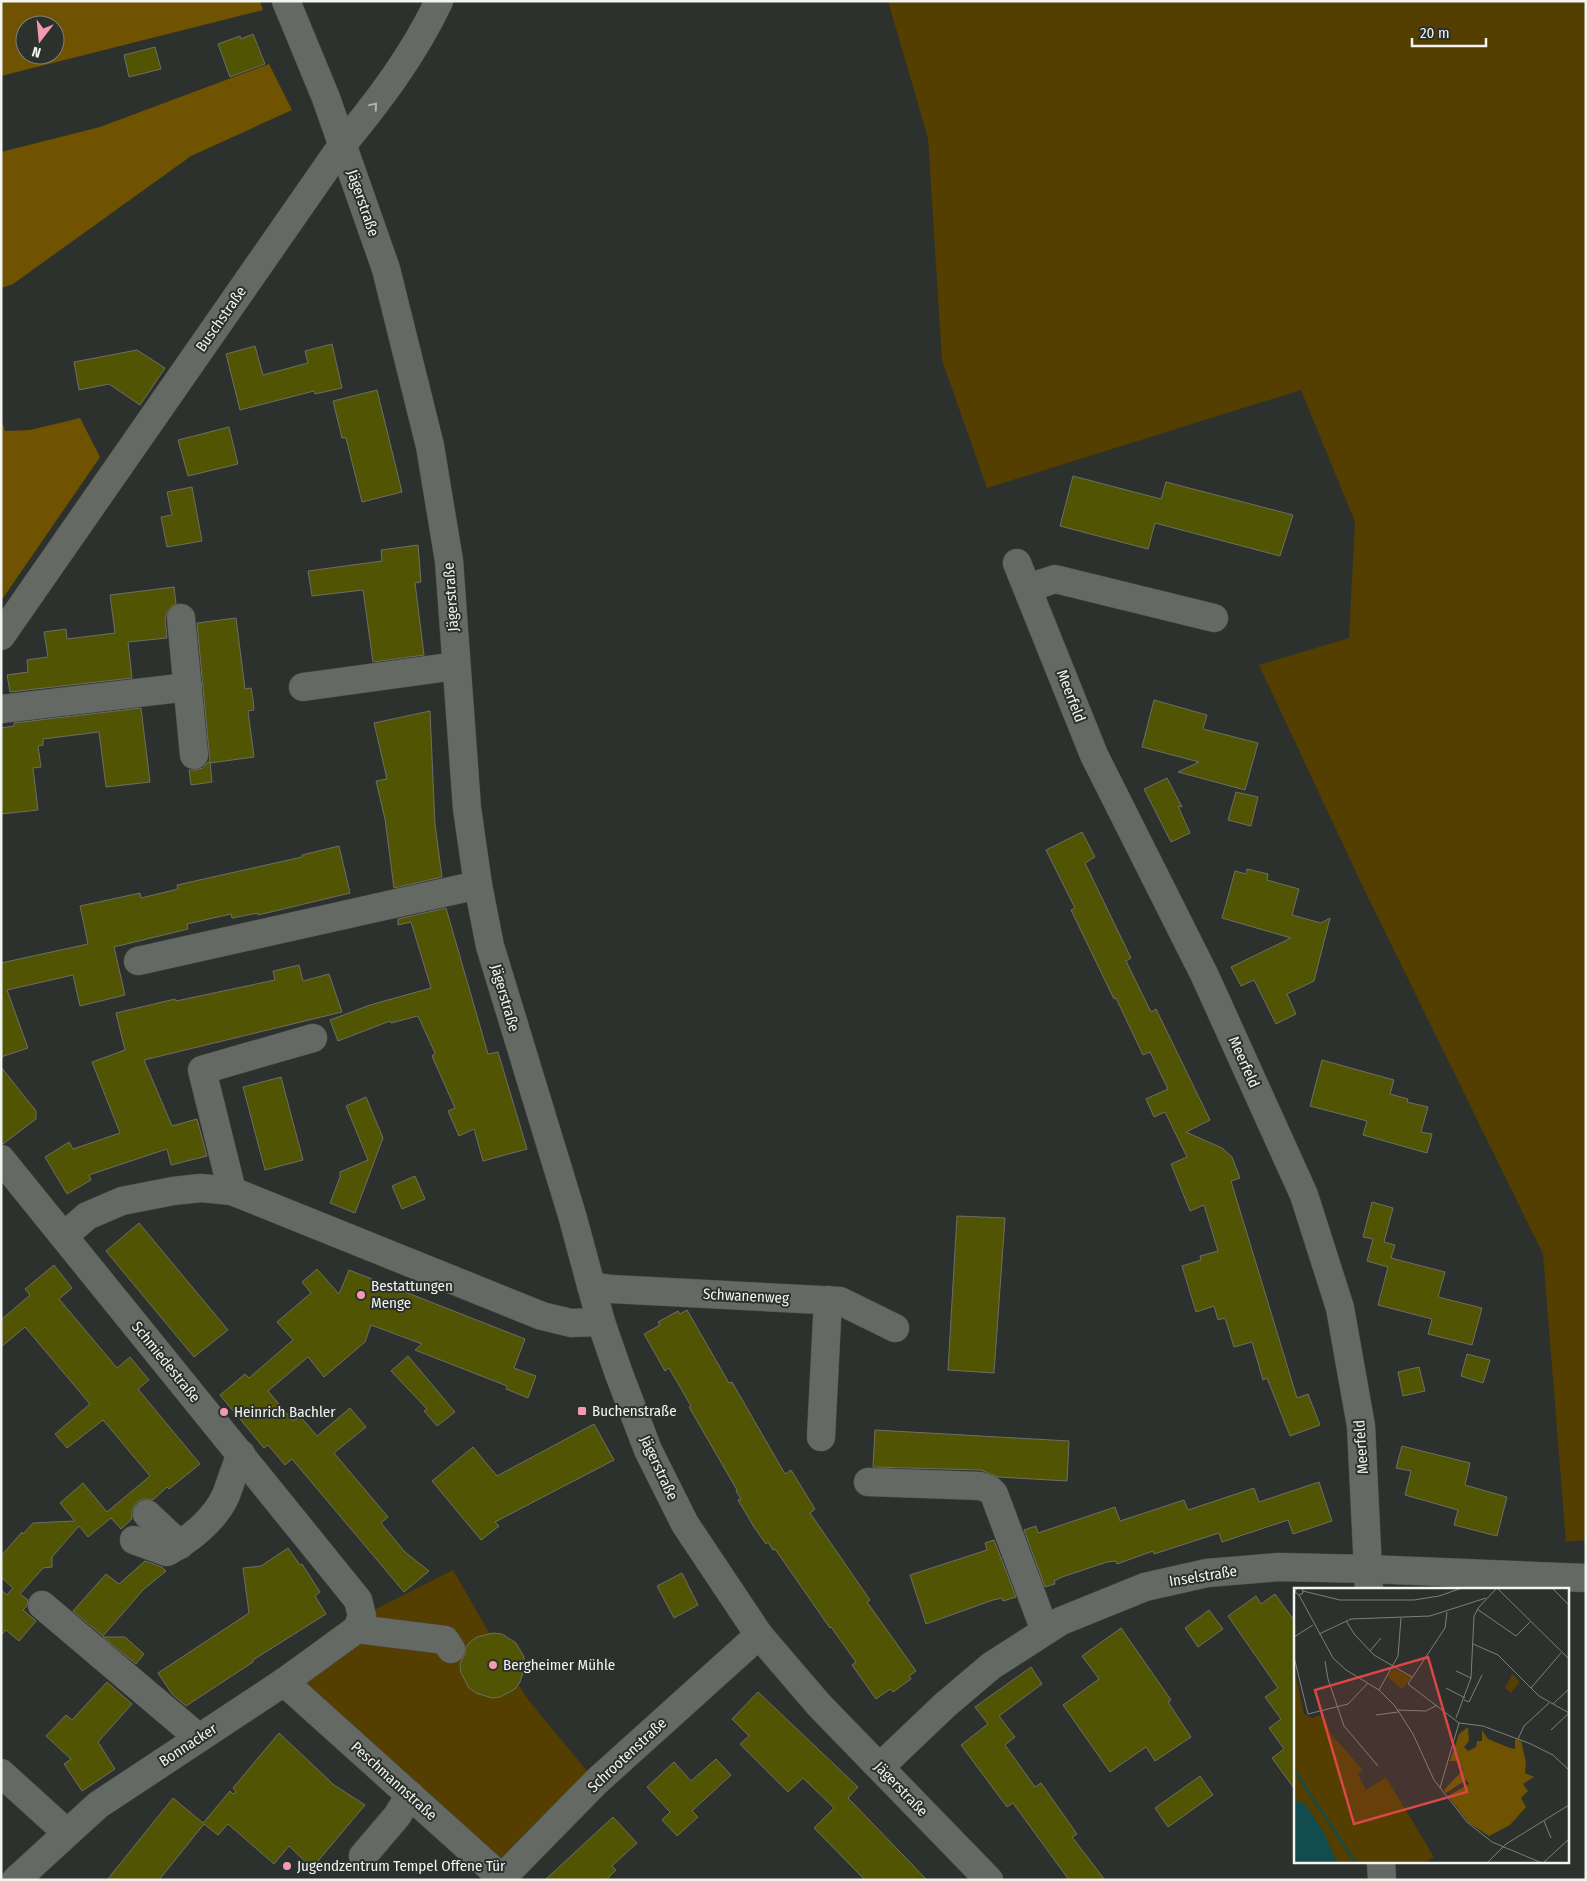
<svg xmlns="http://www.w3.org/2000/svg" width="1587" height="1881" viewBox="0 0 1587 1881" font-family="'Fira Sans Condensed',sans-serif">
	<rect width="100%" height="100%" fill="#2d312d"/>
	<g fill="#543e00">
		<path d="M 888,1 L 1586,1 L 1586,1540 L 1566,1542 L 1543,1254 L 1363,887 L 1259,665 L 1349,638 L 1355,522 L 1301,390 L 987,488 L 942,360 L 928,138 Z"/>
		<path d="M 453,1570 L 526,1697 L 596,1782 L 502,1877 L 284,1682 L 362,1616 Z"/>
	</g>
	<g fill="#6f5300" fill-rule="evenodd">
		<path d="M 1,1 L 260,1 L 263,10 L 1,76 ZM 25,25 L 55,25 L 55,55 L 25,55 Z"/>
		<path d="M 269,64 L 292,110 L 191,156 L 13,284 L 1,288 L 1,152 L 100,127 Z"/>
		<path d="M 80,418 L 100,457 L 1,601 L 1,419 L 5,431 L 30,430 Z"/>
	</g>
	<g fill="#515503" stroke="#6d6d68">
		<path d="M 253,34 L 265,64 L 230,77 L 218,44 L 240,36 L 241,39 Z"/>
		<path d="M 155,47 L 161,69 L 129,77 L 124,55 Z"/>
		<path d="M 332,344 L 342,388 L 315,394 L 314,391 L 240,410 L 226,354 L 255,346 L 263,375 L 308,363 L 305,351 Z"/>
		<path d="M 137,350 L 165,368 L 140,405 L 109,384 L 79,390 L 74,362 Z"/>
		<path d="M 377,390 L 402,492 L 362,502 L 346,438 L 342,438 L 333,401 Z"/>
		<path d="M 229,427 L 238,464 L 188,476 L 178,440 Z"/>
		<path d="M 1073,476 L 1161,499 L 1166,482 L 1293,515 L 1280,556 L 1155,523 L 1148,549 L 1060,526 Z"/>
		<path d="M 192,487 L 202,541 L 167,547 L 161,517 L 172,515 L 167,492 Z"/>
		<path d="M 418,545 L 421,582 L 415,583 L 424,655 L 373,662 L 363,590 L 312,596 L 308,571 L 382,561 L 381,550 Z"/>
		<path d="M 174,587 L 176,604 L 172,606 L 167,612 L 165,619 L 167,638 L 128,642 L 132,678 L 10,692 L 7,675 L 28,672 L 27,660 L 48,657 L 44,632 L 66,629 L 67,639 L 115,633 L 110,595 Z"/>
		<path d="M 236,618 L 245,689 L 251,688 L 253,699 L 254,710 L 248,711 L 254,757 L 210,763 L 197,623 Z"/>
		<path d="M 1154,700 L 1207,715 L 1203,729 L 1258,743 L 1245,790 L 1178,772 L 1199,762 L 1142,747 Z"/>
		<path d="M 141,708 L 150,782 L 106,787 L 99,732 L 43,739 L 43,745 L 38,746 L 41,767 L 33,768 L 38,810 L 1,814 L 1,728 L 14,726 L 14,723 Z"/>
		<path d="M 430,711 L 435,825 L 442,877 L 394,888 L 385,819 L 376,781 L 387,779 L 374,723 Z"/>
		<path d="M 208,762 L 210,762 L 212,782 L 191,785 L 189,770 L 196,770 L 203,768 Z"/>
		<path d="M 1167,778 L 1182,807 L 1178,806 L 1190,833 L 1171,842 L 1144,789 Z"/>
		<path d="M 1236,792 L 1258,797 L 1251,826 L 1228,820 Z"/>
		<path d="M 1082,832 L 1095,857 L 1085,863 L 1131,958 L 1126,961 L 1151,1012 L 1156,1009 L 1210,1120 L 1186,1132 L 1222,1148 L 1232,1157 L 1240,1178 L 1231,1181 L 1297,1398 L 1308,1394 L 1320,1425 L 1290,1436 L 1267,1378 L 1263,1380 L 1252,1342 L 1234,1347 L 1225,1318 L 1218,1320 L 1214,1306 L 1196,1312 L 1182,1266 L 1201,1260 L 1200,1256 L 1218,1251 L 1204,1205 L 1190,1211 L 1171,1164 L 1187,1157 L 1165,1112 L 1154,1117 L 1146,1099 L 1168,1089 L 1150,1052 L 1143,1055 L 1116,998 L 1114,999 L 1071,910 L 1075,908 L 1046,850 Z"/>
		<path d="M 339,846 L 350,893 L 258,915 L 258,913 L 232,918 L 231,914 L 187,924 L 188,929 L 114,947 L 125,995 L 80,1006 L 73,975 L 7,990 L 28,1048 L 1,1057 L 1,963 L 88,944 L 80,906 L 140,893 L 141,898 L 178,889 L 177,885 L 302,857 L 302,855 Z"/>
		<path d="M 1247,869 L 1268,874 L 1267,880 L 1299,889 L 1292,915 L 1321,923 L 1330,918 L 1314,981 L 1287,994 L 1296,1014 L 1276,1024 L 1254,980 L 1241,986 L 1231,967 L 1291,938 L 1222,918 L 1235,871 L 1246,874 Z"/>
		<path d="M 446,908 L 488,1054 L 498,1052 L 527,1149 L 483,1161 L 474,1129 L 459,1136 L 448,1111 L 455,1108 L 432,1056 L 435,1053 L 418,1016 L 391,1023 L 390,1021 L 338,1041 L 330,1020 L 370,1005 L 431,988 L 411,922 L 398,925 L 398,919 Z"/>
		<path d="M 299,965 L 303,981 L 329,974 L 342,1012 L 144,1060 L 172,1126 L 197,1119 L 207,1156 L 171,1165 L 167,1149 L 89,1175 L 91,1180 L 67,1194 L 45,1157 L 69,1142 L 73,1149 L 120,1133 L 92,1062 L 125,1050 L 116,1013 L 175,999 L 176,1001 L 275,980 L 273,971 Z"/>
		<path d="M 1322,1060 L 1394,1080 L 1390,1094 L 1408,1099 L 1407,1102 L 1428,1107 L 1421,1132 L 1432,1134 L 1427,1153 L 1363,1135 L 1367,1121 L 1310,1106 Z"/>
		<path d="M 1,1067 L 36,1111 L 36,1119 L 3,1144 L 1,1144 Z"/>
		<path d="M 281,1077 L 303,1160 L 265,1170 L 243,1087 Z"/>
		<path d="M 366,1097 L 383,1138 L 355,1213 L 330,1203 L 340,1177 L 340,1172 L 368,1160 L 346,1106 Z"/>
		<path d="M 415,1176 L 425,1199 L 402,1209 L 392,1186 Z"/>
		<path d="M 1372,1202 L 1393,1208 L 1384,1242 L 1395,1245 L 1391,1258 L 1445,1272 L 1438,1297 L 1482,1308 L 1472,1345 L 1428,1334 L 1432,1319 L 1378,1305 L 1388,1267 L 1367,1261 L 1373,1239 L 1363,1237 Z"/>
		<path d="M 957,1216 L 1005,1218 L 994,1373 L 948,1370 Z"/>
		<path d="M 139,1223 L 228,1330 L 194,1357 L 106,1251 Z"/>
		<path d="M 54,1265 L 72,1288 L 59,1299 L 117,1368 L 130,1357 L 149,1380 L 138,1389 L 200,1464 L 169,1489 L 167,1487 L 153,1500 L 143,1499 L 136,1503 L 132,1511 L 132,1519 L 121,1529 L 111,1518 L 88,1537 L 79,1526 L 52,1557 L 52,1567 L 43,1568 L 20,1594 L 28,1600 L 27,1606 L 23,1610 L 36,1621 L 19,1641 L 6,1630 L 1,1635 L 1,1590 L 7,1595 L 13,1588 L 1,1577 L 1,1556 L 22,1532 L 23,1534 L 33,1523 L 75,1521 L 60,1503 L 83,1483 L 107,1512 L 150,1476 L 103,1420 L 67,1448 L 55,1434 L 90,1404 L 25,1327 L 1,1347 L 1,1320 L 30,1295 L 25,1289 Z"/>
		<path d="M 317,1269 L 339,1294 L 349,1270 L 525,1339 L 514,1368 L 536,1376 L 528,1398 L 506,1389 L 507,1386 L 415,1350 L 422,1344 L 371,1325 L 365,1342 L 324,1377 L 308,1357 L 268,1391 L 293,1421 L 300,1416 L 317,1436 L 350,1408 L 366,1427 L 334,1453 L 388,1517 L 381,1523 L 405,1552 L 429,1571 L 404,1592 L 292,1459 L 285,1465 L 268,1445 L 264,1448 L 220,1395 L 245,1374 L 249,1378 L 293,1340 L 277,1322 L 311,1293 L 302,1282 Z"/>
		<path d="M 687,1310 L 729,1383 L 732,1382 L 785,1474 L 791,1470 L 815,1509 L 810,1513 L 870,1600 L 867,1602 L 916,1671 L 909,1676 L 911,1679 L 893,1692 L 890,1689 L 876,1699 L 852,1665 L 856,1662 L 831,1627 L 830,1628 L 775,1549 L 773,1550 L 768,1542 L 766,1544 L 754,1527 L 738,1500 L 741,1499 L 736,1491 L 737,1490 L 689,1407 L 691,1406 L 669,1368 L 665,1371 L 644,1334 L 660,1325 L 658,1322 L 678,1311 L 680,1314 Z"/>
		<path d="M 1467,1354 L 1490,1360 L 1483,1383 L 1461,1376 Z"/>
		<path d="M 408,1356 L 455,1412 L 437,1426 L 424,1411 L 427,1409 L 391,1371 Z"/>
		<path d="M 1419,1367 L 1425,1391 L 1403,1396 L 1398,1372 Z"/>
		<path d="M 594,1424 L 614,1460 L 495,1522 L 499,1526 L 481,1540 L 432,1481 L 473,1447 L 497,1476 Z"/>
		<path d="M 875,1430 L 1069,1441 L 1067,1481 L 998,1477 L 981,1470 L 873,1467 Z"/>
		<path d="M 1402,1446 L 1470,1463 L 1465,1485 L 1507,1497 L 1497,1536 L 1454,1525 L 1458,1510 L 1405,1495 L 1411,1471 L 1396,1468 Z"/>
		<path d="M 1319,1482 L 1332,1521 L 1293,1534 L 1288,1520 L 1222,1542 L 1219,1533 L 1154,1554 L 1153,1551 L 1117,1564 L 1116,1561 L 1107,1562 L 1062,1577 L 1054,1581 L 1055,1584 L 1045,1587 L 1024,1530 L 1036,1526 L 1038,1533 L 1115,1507 L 1120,1521 L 1184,1500 L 1188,1510 L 1254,1488 L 1259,1502 Z"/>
		<path d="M 994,1540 L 1016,1597 L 1003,1601 L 1002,1598 L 993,1600 L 926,1624 L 910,1575 L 987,1550 L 985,1543 Z"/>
		<path d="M 288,1548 L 300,1565 L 302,1564 L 320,1592 L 315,1596 L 326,1614 L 253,1660 L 253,1662 L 186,1706 L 172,1694 L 158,1673 L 249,1613 L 243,1568 L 261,1566 Z"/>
		<path d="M 145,1561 L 162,1567 L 166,1571 L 143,1590 L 103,1636 L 73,1611 L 106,1574 L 119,1584 Z"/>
		<path d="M 682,1573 L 698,1605 L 674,1618 L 657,1586 Z"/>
		<path d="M 1275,1594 L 1296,1623 L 1296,1791 L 1272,1758 L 1284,1749 L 1269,1728 L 1281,1719 L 1265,1697 L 1278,1688 L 1228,1616 L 1256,1596 L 1261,1604 Z"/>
		<path d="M 1209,1610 L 1223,1629 L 1198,1647 L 1185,1628 Z"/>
		<path d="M 1121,1628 L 1171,1700 L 1168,1702 L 1191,1737 L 1155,1761 L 1146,1747 L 1110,1772 L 1063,1705 L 1099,1679 L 1082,1656 Z"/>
		<path d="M 493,1633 L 502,1634 L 516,1643 L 524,1657 L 525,1666 L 520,1682 L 515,1689 L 500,1697 L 492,1698 L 476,1693 L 469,1688 L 461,1673 L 460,1665 L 461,1661 L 465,1655 L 466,1647 L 470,1642 L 477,1637 Z"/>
		<path d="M 103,1637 L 125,1637 L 144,1654 L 136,1664 Z"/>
		<path d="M 1031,1667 L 1042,1684 L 999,1716 L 1015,1737 L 1005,1745 L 1035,1787 L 1041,1783 L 1077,1834 L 1072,1837 L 1105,1880 L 1069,1880 L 1013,1803 L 1007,1807 L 961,1745 L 988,1724 L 975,1707 Z"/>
		<path d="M 107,1682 L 132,1704 L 98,1742 L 115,1769 L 82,1791 L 64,1764 L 71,1759 L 46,1736 L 66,1715 L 72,1720 Z"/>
		<path d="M 758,1692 L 858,1787 L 848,1798 L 927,1880 L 865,1880 L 814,1828 L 834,1808 L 803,1778 L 788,1792 L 740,1744 L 749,1736 L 732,1719 Z"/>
		<path d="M 279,1733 L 334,1785 L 365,1805 L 312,1868 L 289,1846 L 274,1864 L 228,1824 L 218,1835 L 204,1824 L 159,1880 L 107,1880 L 173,1798 L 203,1823 L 230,1791 L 233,1794 L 236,1792 L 233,1788 Z"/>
		<path d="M 716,1759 L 731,1775 L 692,1811 L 698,1817 L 677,1836 L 662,1820 L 670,1812 L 647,1787 L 674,1762 L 691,1781 Z"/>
		<path d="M 1200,1776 L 1213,1795 L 1168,1827 L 1155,1808 Z"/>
		<path d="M 613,1817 L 637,1843 L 612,1866 L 616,1870 L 606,1880 L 545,1880 Z"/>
	</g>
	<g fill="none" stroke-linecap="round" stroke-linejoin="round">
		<defs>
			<g id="minor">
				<path d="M 286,1 L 326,98 L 386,269 L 430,446 L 449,561 L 467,808 L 478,885 L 490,946 L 572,1215 L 601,1322 L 619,1374 L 648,1450 L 685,1524 L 759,1635 L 819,1705 L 989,1880"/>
				<path d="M 1017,563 L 1094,755 L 1205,976 L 1304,1195 L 1340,1308 L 1361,1426 L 1369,1590"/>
				<path d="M 1028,588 L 1055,579 L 1214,618"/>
				<path d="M 181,618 L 194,755"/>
				<path d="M 1,636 L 343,144 C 380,99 414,54 439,1"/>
				<path d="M 303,687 L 456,666"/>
				<path d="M 1,709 L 188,687"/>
				<path d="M 138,961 L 478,885"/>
				<path d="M 1,1159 L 358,1600 L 362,1616 L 357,1629 L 284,1682 L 98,1805 L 16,1880"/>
				<path d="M 232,1191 L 202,1070 L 313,1038"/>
				<path d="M 64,1236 L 87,1216 L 122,1201 L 173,1191 L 201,1188 L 232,1191 L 542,1316 L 571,1323 L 601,1322"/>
				<path d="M 591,1286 L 611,1289 L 840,1301 L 895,1328"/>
				<path d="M 821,1437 L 828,1300"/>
				<path d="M 868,1482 L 980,1486 L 989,1489 L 994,1494 L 1045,1631"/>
				<path d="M 147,1514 L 180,1545"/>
				<path d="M 134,1540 L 167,1552 C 189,1540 215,1520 226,1495 C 231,1482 235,1468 241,1454"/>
				<path d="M 42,1605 L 199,1738"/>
				<path d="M 357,1629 L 445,1640 L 451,1649"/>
				<path d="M 284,1682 L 504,1880"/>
				<path d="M 880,1767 L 945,1705 L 991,1666 L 1061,1621 L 1145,1587 L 1207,1573 L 1279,1567 L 1368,1569 L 1586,1578"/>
				<path d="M 1,1773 L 66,1832"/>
				<path d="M 363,1856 L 397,1816 L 410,1795"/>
				<path d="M 1381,1862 L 1382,1880"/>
				<path d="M 500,1880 L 596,1782 L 759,1635"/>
			</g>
		</defs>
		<use href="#minor" stroke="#4b4e4a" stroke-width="29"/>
		<use href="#minor" stroke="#656964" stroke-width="28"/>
	</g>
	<defs><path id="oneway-chevron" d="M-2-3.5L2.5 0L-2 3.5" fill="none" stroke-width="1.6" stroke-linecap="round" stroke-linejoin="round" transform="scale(1.25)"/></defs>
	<use stroke="#b3b5b2" href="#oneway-chevron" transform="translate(374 106) rotate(-50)"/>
	<g fill="#f29aaf" stroke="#2d312d" stroke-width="2">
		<circle cx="361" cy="1295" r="5"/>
		<rect x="577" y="1406" width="10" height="10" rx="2.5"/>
		<circle cx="224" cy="1412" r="5"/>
		<circle cx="493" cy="1665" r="5"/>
		<circle cx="287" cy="1866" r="5"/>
	</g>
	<g text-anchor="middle" stroke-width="4" stroke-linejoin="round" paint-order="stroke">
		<g font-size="15" fill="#f2f4f1" stroke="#2d312d">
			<text transform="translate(363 203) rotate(71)" y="5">Jägerstraße</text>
			<text transform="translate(221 319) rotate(-55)" y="5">Buschstraße</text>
			<text transform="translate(451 597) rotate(-94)" y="5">Jägerstraße</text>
			<text transform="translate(1071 696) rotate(69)" y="5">Meerfeld</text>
			<text transform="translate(505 998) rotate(74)" y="5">Jägerstraße</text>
			<text transform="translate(1244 1062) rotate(66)" y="5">Meerfeld</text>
			<text transform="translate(746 1296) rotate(3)" y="5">Schwanenweg</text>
			<text transform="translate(166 1362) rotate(51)" y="5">Schmiedestraße</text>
			<text transform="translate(1361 1447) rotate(-94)" y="5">Meerfeld</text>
			<text transform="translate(659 1468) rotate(65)" y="5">Jägerstraße</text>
			<text transform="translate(1203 1576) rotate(-9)" y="5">Inselstraße</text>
			<text transform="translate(188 1745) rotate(-33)" y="5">Bonnacker</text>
			<text transform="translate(627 1755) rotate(-43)" y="5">Schrootenstraße</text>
			<text transform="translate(394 1781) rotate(42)" y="5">Peschmannstraße</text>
			<text transform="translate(901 1789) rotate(46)" y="5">Jägerstraße</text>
		</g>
		<g font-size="15" fill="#f2f4f1" stroke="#2d312d" text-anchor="start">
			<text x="371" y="1291">Bestattungen<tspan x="371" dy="17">Menge</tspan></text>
			<text x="592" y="1416">Buchenstraße</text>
			<text x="234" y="1417">Heinrich Bachler</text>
			<text x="503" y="1670">Bergheimer Mühle</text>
			<text x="297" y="1871">Jugendzentrum Tempel Offene Tür</text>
		</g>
	</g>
	<g transform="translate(1294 1588)">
		<rect width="275" height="275" fill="#2d312d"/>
		<path d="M 0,80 L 10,126 L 18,130 L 29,126 L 37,146 L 69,182 L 64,186 L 72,202 L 92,189 L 140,269 L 131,275 L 43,275 L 4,213 L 0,214 ZM 99,80 L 118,89 L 108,101 L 94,89 ZM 218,86 L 226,94 L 217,105 L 211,100 Z" fill="#543e00"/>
		<path d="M 174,139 L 175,153 L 170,159 L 174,163 L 182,159 L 183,153 L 188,153 L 188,142 L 194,151 L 216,160 L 221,161 L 221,151 L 227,153 L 232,174 L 231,185 L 240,189 L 229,196 L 234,203 L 227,210 L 232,219 L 216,237 L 195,248 L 175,235 L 154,208 L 175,196 L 172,192 L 152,205 L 150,202 L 169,182 L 164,173 L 156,173 L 165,146 Z" fill="#6f5300"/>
		<path d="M 4,213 L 12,217 L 31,246 L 43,275 L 0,275 L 0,214 Z" fill="#124c4c"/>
		<path fill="none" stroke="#124c4c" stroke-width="2.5" d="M 0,182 L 62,275"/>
		<path fill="none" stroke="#7c7f7b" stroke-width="1" d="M 3,0 L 1,4 L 5,7 L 9,5 L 8,0M 203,0 L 275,71M 258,0 L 275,17M 9,3 L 46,12 L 120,12 L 145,8 L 168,0M 5,7 L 39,70 L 52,82 L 85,102 L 101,118 L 119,146 L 140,192 L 173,234 L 198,254 L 248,275M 183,21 L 222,48 L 236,34M 153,24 L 151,40 L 114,96 L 165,135M 52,33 L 61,47 L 80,67 L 118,89M 25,46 L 57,31 L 136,28 L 192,10M 0,49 L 19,37M 179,56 L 204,67 L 245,108 L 275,125M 76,63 L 87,50M 0,69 L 14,126 L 54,116 L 74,95M 31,73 L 34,91 L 50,138 L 84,178M 162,83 L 177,90M 152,100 L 171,110M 237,100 L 267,65M 85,102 L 104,68 L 107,30M 170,112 L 175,114 L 188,87M 259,116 L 275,101M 103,122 L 132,123 L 143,117M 82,127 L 104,124M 162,130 L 177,90 L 180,28 L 185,19 L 203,0M 165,135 L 189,138 L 237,156 L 259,167 L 275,182M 257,142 L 275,125M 224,151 L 230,138 L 255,115M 146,200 L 165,135M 250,233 L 257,250M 193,275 L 212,256 L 275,217M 249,275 L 275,251"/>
		<path fill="#da4746" fill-opacity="0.15" stroke="#da4746" stroke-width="2.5" d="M 134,69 L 173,204 L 60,236 L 21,102 Z"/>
		<rect width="275" height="275" fill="none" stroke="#f2f4f1" stroke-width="2.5"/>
	</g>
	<rect width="1587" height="1881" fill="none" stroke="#f2f4f1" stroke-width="5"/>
	<g transform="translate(40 40) rotate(196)"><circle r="24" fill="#2d312d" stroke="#7c7f7b"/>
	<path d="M0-4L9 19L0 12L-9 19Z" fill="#f29aaf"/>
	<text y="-8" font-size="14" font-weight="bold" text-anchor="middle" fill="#f2f4f1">N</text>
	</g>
	<path d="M1412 38v8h74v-8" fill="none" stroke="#f2f4f1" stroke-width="2.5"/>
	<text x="1420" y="38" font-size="15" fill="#f2f4f1" stroke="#2d312d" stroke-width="4" paint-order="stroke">20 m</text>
</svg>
